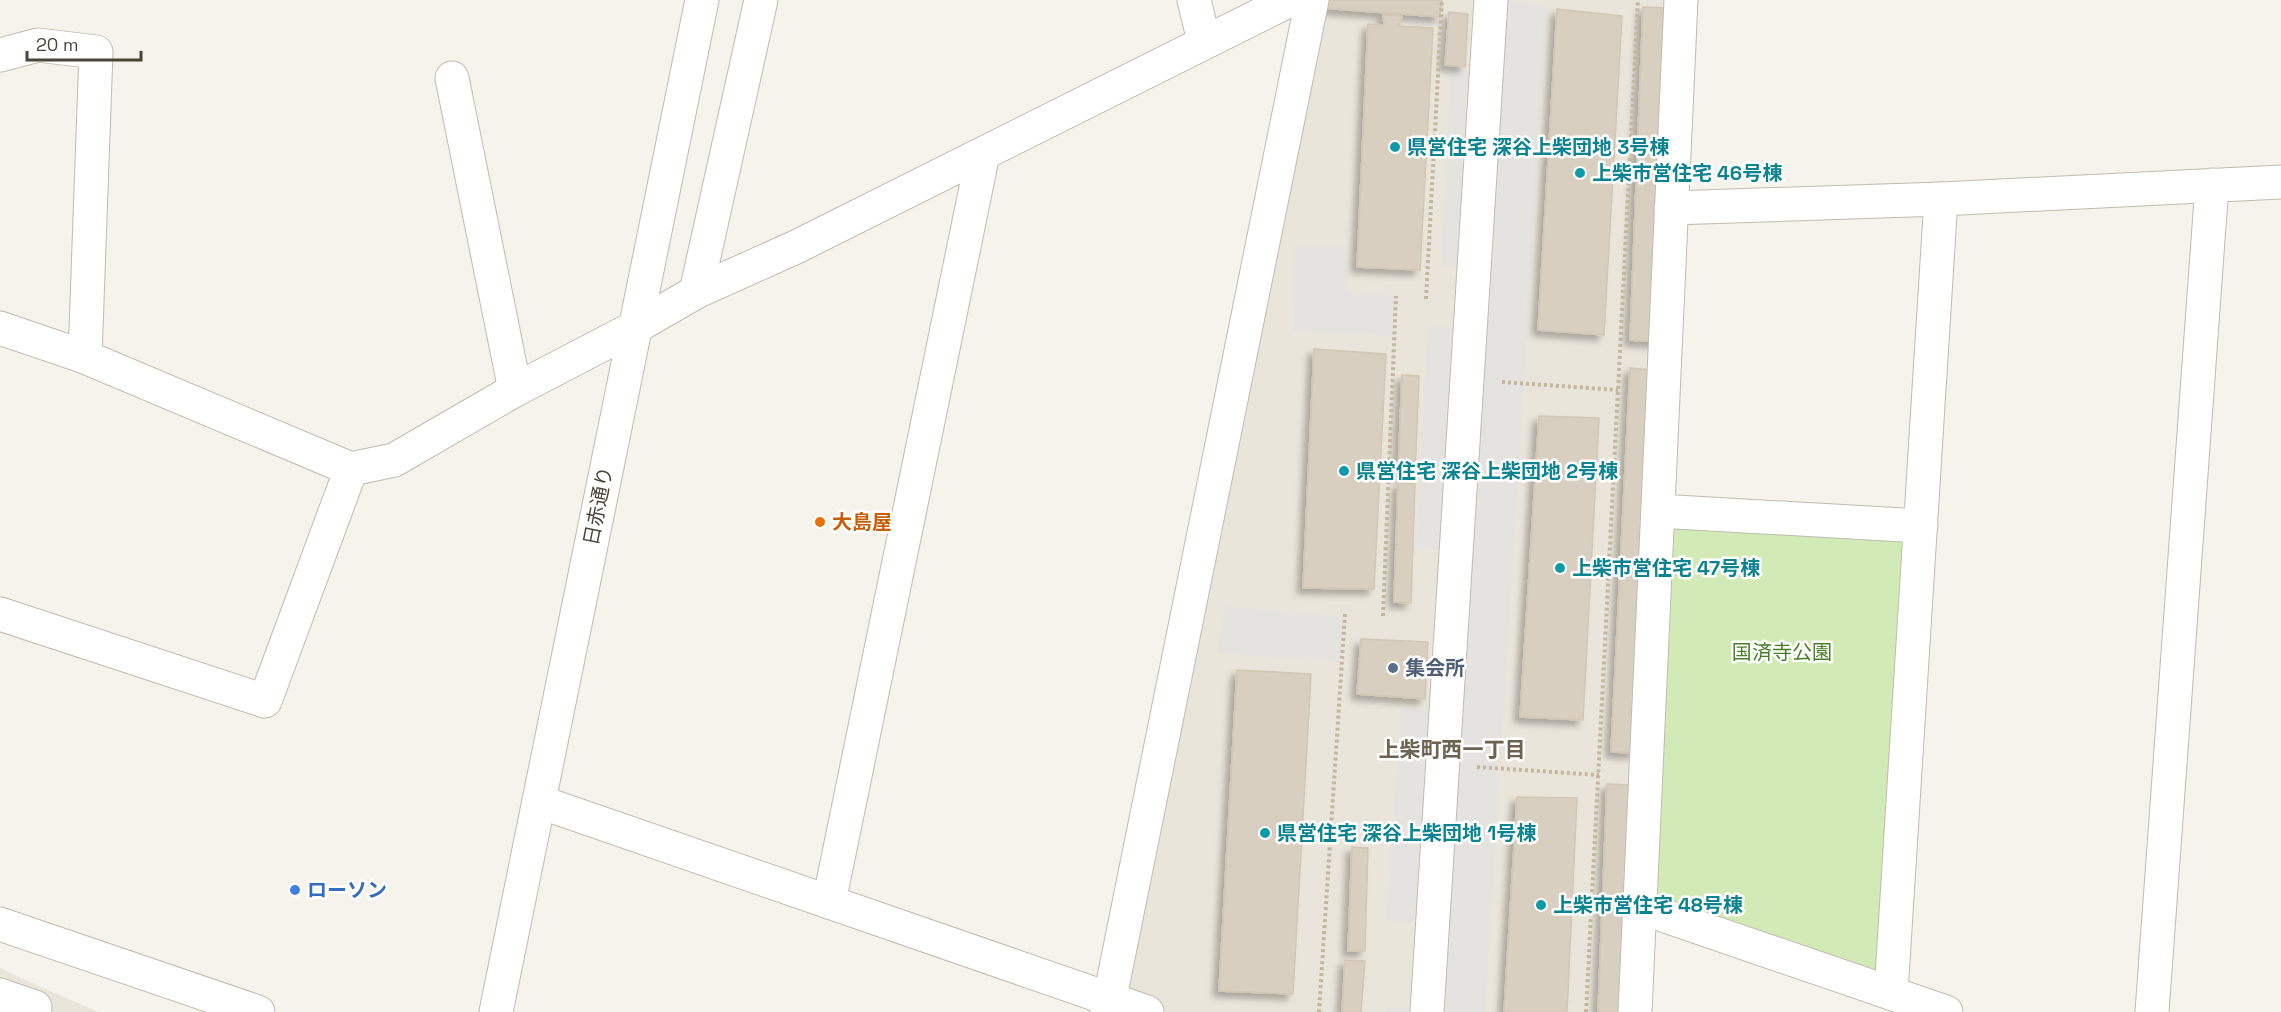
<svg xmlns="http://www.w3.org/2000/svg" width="2281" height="1012" viewBox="0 0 2281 1012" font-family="'Space Grotesk','Noto Sans JP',sans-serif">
	<defs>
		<filter id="shadow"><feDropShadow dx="-5.5" dy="5.5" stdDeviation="3" flood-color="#0004"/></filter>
	</defs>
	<rect width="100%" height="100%" fill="#f6f3ec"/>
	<g fill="#eae5da">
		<path d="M 1312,0 L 1681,0 L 1635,1012 L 1147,1012 L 1111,999 Z"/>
		<path d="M 0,968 L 54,993 L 99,1012 L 0,1012 Z"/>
	</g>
	<path fill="#d2eab5" d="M 1658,511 L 1921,526 L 1891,993 L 1639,907 Z"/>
	<g fill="#e5e3e0">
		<path d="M 1501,0 L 1547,6 L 1485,1012 L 1387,1012 L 1387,1007 L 1427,1010 L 1432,924 L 1386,921 L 1401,708 L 1445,712 L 1456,552 L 1416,547 L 1428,326 L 1470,328 L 1474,268 L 1441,265 L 1451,70 L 1487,74 Z"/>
		<path d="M 1295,246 L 1347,247 L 1346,292 L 1396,296 L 1394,336 L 1293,332 Z"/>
		<path d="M 1224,606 L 1343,617 L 1340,662 L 1218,653 Z"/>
	</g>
	<g fill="#d8cfc1" stroke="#d3c7b4" stroke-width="1.5" filter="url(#shadow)">
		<path d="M 1323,0 L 1442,0 L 1440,17 L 1322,8 Z"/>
		<path d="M 1643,7 L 1668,8 L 1657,342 L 1630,340 Z"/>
		<path d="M 1557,9 L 1622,16 L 1604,335 L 1538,330 Z"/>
		<path d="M 1449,12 L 1468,14 L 1465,67 L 1445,65 Z"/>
		<path d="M 1383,15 L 1402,16 L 1399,26 L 1433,28 L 1420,270 L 1357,267 L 1368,24 L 1384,25 Z"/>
		<path d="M 1314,349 L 1386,354 L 1374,589 L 1303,588 Z"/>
		<path d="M 1630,368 L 1653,370 L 1636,753 L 1611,752 Z"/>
		<path d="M 1402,375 L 1419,376 L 1415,476 L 1398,475 Z"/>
		<path d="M 1539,416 L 1599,418 L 1583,720 L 1520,717 Z"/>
		<path d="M 1398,483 L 1415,484 L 1411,603 L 1394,602 Z"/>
		<path d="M 1361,639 L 1428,642 L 1425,699 L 1357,694 Z"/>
		<path d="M 1237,670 L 1311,674 L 1293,994 L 1219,991 Z"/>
		<path d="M 1607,784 L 1633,785 L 1624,1012 L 1598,1012 Z"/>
		<path d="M 1517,797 L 1577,798 L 1567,1012 L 1504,1012 Z"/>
		<path d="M 1352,847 L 1368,848 L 1365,951 L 1348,951 Z"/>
		<path d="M 1345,960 L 1365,961 L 1361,1012 L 1342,1012 Z"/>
	</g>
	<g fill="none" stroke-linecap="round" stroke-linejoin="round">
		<defs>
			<g id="minor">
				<path d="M 1194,0 L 1204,41"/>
				<path d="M 0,55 L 38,45 L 96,52 L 85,357"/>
				<path d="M 452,78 L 515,390"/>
				<path d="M 1671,208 L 1941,199 L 2281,182"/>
				<path d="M 696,292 L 761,0"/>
				<path d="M 0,328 L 85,357 L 351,469 L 394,460 L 515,390 L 632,329 L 696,292 L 796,247 L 1290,0"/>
				<path d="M 1658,511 L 1921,526"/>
				<path d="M 0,614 L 265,701 L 351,469"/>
				<path d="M 540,802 L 1147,1012"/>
				<path d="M 829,902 L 983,154"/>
				<path d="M 1639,907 L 1946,1012"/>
				<path d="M 0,924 L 258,1012"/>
				<path d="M 1891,993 L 1941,199"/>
				<path d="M 0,995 L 35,1007 L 33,1012"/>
				<path d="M 496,1012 C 567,675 631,337 702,0"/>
				<path d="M 1107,1012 L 1312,0"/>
				<path d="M 1427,1012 L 1491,0"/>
				<path d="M 1635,1012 L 1681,0"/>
				<path d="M 2152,1012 L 2212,185"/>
			</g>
		</defs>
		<use href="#minor" stroke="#c2bbae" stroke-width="35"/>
		<g stroke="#c4b79f" stroke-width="4" stroke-dasharray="3 3" stroke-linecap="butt">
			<path d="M 1426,299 L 1442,0"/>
			<path d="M 1502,382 L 1618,390"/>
			<path d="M 1383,616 L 1396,296"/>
			<path d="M 1477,767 L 1599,775"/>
			<path d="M 1319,1012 L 1345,614"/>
			<path d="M 1586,1012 L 1638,0"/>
		</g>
		<use href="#minor" stroke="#fff" stroke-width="33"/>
	</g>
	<g fill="#0f9aa8" stroke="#fff" stroke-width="2">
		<circle cx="1395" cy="147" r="6"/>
		<circle cx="1580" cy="173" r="6"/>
		<circle cx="1344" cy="471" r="6"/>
		<circle cx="1560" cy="568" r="6"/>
		<circle cx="1265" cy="833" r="6"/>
		<circle cx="1541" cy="905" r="6"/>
	</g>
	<circle fill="#e8710a" stroke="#fff" stroke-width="2" cx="820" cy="522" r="6"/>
	<circle fill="#5c6f8a" stroke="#fff" stroke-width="2" cx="1393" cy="668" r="6"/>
	<circle fill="#3f7fe0" stroke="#fff" stroke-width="2" cx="295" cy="890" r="6"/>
	<g text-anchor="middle" stroke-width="5" stroke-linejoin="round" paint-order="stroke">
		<g font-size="20" font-weight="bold" fill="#0d838f" stroke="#fff" text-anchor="start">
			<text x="1407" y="154">県営住宅 深谷上柴団地 3号棟</text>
			<text x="1592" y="180">上柴市営住宅 46号棟</text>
			<text x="1356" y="478">県営住宅 深谷上柴団地 2号棟</text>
			<text x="1572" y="575">上柴市営住宅 47号棟</text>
			<text x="1277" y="840">県営住宅 深谷上柴団地 1号棟</text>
			<text x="1553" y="912">上柴市営住宅 48号棟</text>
		</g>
		<g font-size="20" fill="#4b4439" stroke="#fff">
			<text transform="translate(598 506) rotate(-79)" y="7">日赤通り</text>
		</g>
		<g font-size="20" font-weight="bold" fill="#c56008" stroke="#fff" text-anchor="start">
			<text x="832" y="529">大島屋</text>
		</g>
		<g font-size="20" fill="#4a7f2a" stroke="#fff">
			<text x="1782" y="659">国済寺公園</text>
		</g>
		<g font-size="20" font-weight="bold" fill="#4e5e75" stroke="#fff" text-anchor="start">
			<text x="1405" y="675">集会所</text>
		</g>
		<g font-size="20" font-weight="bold" fill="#366cbe" stroke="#fff" text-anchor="start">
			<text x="307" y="897">ローソン</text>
		</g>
		<g font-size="21" font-weight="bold" fill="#6e6250" stroke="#fff">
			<text x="1452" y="757">上柴町西一丁目</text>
		</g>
	</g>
	<path d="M27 51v9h114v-9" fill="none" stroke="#4b4439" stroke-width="3"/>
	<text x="36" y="51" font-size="18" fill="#4b4439" stroke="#ffffff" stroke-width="4.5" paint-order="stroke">20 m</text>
</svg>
